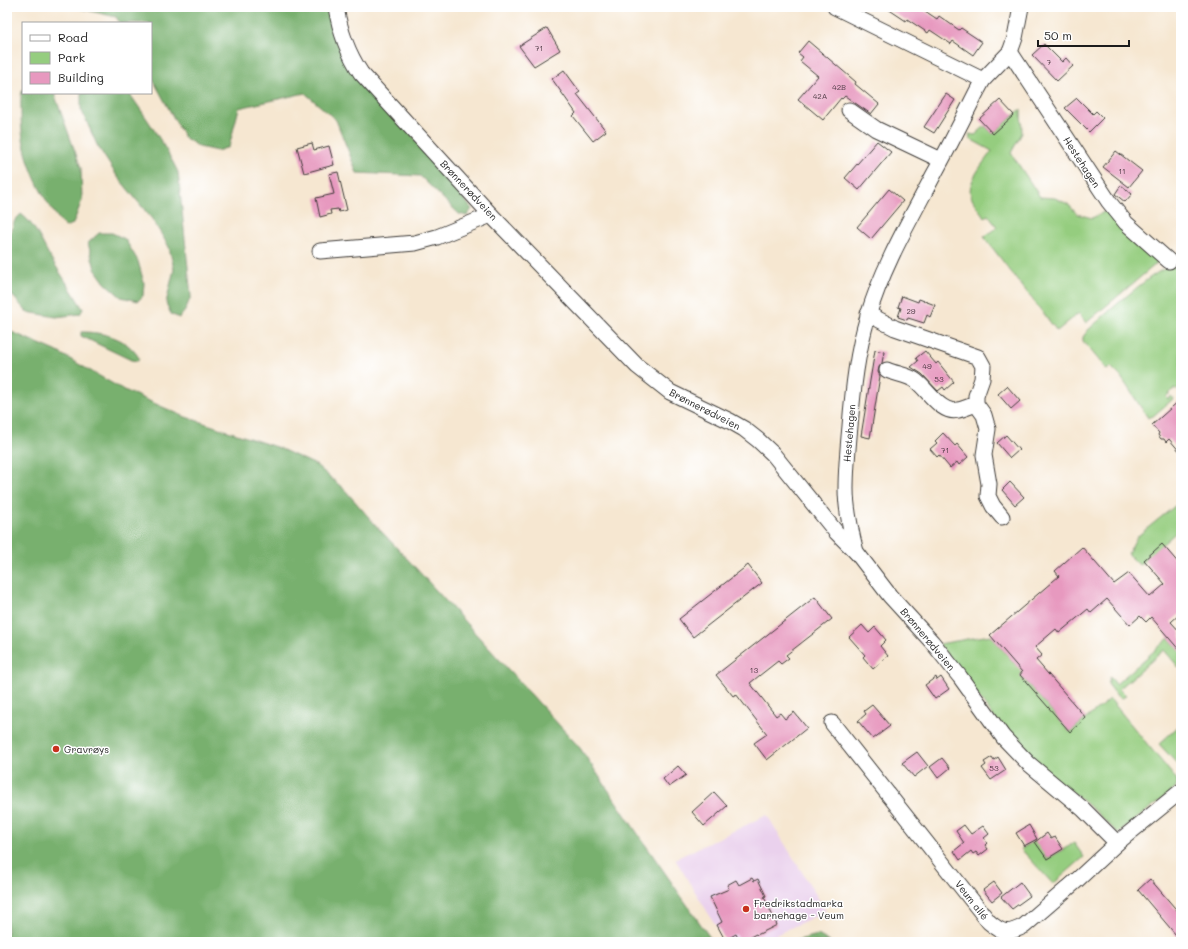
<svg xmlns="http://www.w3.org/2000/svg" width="1188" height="949" viewBox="0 0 1188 949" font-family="Mali,sans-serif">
	<rect width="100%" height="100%" fill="#fff"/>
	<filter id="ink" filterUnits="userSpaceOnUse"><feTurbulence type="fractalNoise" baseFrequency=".025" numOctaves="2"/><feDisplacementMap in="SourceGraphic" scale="8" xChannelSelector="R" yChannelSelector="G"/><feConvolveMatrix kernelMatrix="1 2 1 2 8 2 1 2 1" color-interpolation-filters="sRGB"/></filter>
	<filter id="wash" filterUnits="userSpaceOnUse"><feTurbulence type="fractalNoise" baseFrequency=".012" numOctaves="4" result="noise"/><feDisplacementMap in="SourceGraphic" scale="16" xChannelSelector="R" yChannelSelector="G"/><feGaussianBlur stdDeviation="0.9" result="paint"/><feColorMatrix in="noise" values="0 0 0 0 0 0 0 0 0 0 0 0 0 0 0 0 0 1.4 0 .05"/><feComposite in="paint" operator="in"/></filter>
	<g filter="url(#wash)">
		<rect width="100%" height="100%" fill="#f6e7d1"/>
		<path fill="#ead1ed" d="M 767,815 L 826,911 L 761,942 L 726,942 L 675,859 Z"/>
		<g fill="#95cd7f" stroke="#58744e">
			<path d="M 1021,109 L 1022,133 L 1011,153 L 1040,197 L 1055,198 L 1068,204 L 1077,214 L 1092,218 L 1110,209 L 1159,258 L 1156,264 L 1086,323 L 1079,313 L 1057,331 L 984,237 L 997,227 L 988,215 L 984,217 C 980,210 973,203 971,196 C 966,183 984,162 992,151 L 970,139 L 969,134 L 975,135 L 985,126 L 993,134 Z"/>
			<path d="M 1170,267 L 1177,268 L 1181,271 L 1181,386 L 1176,390 L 1174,389 L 1166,397 L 1168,399 L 1171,396 L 1173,399 L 1152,417 L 1151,416 L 1148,418 L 1121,377 L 1111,367 L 1107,370 L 1083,341 L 1083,337 L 1088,330 C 1103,317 1154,269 1170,267 Z"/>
			<path d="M 1181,501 L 1181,528 L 1139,565 L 1128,554 L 1135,540 L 1139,535 Z"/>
			<path d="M 990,635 L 1015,664 L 1025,670 L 1020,675 L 1070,732 L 1110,699 L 1177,780 L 1176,788 L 1118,833 L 1086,803 L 1016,747 L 939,644 Z"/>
			<path d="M 1169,638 L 1181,652 L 1181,670 L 1164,650 L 1119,689 L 1126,696 L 1122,698 L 1118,697 L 1108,684 L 1110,677 L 1116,684 Z"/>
			<path d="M 1181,724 L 1181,768 L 1159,744 Z"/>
			<path d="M 1043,836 L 1046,853 L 1044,855 L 1047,859 L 1074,843 L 1084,857 L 1053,884 L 1021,849 L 1034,841 L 1036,843 Z"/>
		</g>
		<g fill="#78b06e" stroke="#4a6645">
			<path d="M 73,7 L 329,7 L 335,39 L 472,209 L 467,216 L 459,214 L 420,176 L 357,173 L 336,120 L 305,93 L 239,108 L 229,147 L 217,151 L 199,147 L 184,137 L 151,76 L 151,23 L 120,23 L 116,17 Z"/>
			<path d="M 23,89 L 23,93 L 54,93 L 81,168 L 82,200 L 73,224 L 65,227 C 38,194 20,153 21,111 C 21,103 20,96 23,89 Z"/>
			<path d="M 81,93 L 129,93 C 147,118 164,144 178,172 L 191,296 L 185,311 L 179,318 L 171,314 L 166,303 L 174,269 L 169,247 L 152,219 L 117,176 L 97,145 L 81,109 Z"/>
			<path d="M 21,214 C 36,225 42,244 52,260 C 62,276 73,292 83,309 L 80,314 L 56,317 L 27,312 L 10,293 L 7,285 L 7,241 L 15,220 Z"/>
			<path d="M 99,233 L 112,233 L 125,239 L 138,261 L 144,283 L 143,296 L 138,301 L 121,297 L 105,283 L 95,269 L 88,243 Z"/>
			<path d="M 7,330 L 56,351 L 122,389 L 183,416 L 279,448 L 316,465 L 345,490 L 380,530 L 413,565 L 580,748 L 640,837 L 713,942 L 7,942 Z"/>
			<path d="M 81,332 C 102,332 127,337 139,358 L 138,361 L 131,360 L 81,336 Z"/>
			<path d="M 818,935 L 830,942 L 790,942 Z"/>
		</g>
		<g id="blocks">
			<g fill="#e799bf">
				<path d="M 885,7 L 919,7 L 937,19 L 939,16 L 959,30 L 961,28 L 982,42 L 973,55 L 953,41 L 951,44 L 930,30 L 928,33 L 907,19 L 906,21 Z"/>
				<path d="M 547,28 L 560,50 L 534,66 L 519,46 Z"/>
				<path d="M 808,41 L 856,82 L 855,84 L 879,104 L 871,114 L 845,96 L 842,99 L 841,98 L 823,120 L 798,99 L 818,76 L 800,61 L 803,57 L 798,53 Z"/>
				<path d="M 1044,44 L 1062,62 L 1066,58 L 1073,66 L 1057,81 L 1032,55 Z"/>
				<path d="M 564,70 L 580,92 L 577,94 L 606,131 L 593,141 L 573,116 L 576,113 L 552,79 Z"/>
				<path d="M 946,94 L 955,100 L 934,133 L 924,127 Z"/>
				<path d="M 1077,98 L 1093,114 L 1096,111 L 1103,118 L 1089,132 L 1065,108 Z"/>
				<path d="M 1000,100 L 1014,115 L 993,134 L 979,119 Z"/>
				<path d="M 877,141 L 891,152 L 859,190 L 845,178 Z"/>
				<path d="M 312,143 L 314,150 L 329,146 L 334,165 L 304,173 L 297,147 Z"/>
				<path d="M 1116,151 L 1142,171 L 1129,187 L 1103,167 Z"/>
				<path d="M 338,172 L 347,210 L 339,212 L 338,209 L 330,210 L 331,214 L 320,217 L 316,198 L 334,194 L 329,174 Z"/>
				<path d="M 1121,185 L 1132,194 L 1125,202 L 1115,194 Z"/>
				<path d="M 889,189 L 903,201 L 871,239 L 857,227 Z"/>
				<path d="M 902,296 L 918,302 L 919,299 L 935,305 L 930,317 L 927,315 L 924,323 L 908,318 L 907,320 L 898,317 L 901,308 L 898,307 Z"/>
				<path d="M 875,350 L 884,352 L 882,363 L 879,367 L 878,372 L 880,376 L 870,438 L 861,436 Z"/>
				<path d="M 925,351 L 936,364 L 938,362 L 954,382 L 945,390 L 943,387 L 938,391 L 922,374 L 911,367 L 918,361 L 916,358 Z"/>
				<path d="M 1007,386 L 1020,401 L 1011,409 L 998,394 Z"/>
				<path d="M 1181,399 L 1181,453 L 1169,439 L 1166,442 L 1164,439 L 1161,439 L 1158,435 L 1159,433 L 1152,425 Z"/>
				<path d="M 943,433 L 955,446 L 957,444 L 968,457 L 959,465 L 957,462 L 950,468 L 939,455 L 937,457 L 930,449 L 937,443 L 935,441 Z"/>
				<path d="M 1006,435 L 1019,450 L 1010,458 L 997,443 Z"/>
				<path d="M 1010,482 L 1024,497 L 1015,505 L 1002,490 Z"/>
				<path d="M 1162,544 L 1181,566 L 1181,613 L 1171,622 L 1181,633 L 1181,652 L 1151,617 L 1146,622 L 1140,616 L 1130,625 L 1107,599 L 1091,613 L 1088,609 L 1059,633 L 1056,629 L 1035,647 L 1042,655 L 1036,660 L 1086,718 L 1070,732 L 1020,675 L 1022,672 L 990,635 L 1059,576 L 1055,571 L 1082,547 L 1114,584 L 1129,573 L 1150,597 L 1165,584 L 1144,560 Z"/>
				<path d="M 748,565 L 762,583 L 693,637 L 679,619 Z"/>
				<path d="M 815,597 L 832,619 L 786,655 L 789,658 L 781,664 L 778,661 L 750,683 L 776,716 L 780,713 L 785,719 L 794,712 L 807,728 L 767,760 L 754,743 L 767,734 L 736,694 L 733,696 L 716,675 Z"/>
				<path d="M 862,625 L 869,633 L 875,627 L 886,640 L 880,646 L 888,656 L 873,669 L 863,657 L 865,655 L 849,637 Z"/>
				<path d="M 936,677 L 937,680 L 941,677 L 949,689 L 935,699 L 925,685 Z"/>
				<path d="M 872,705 L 890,726 L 873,739 L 858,721 L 866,714 L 864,711 Z"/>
				<path d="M 917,752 L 928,766 L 914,777 L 902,763 Z"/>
				<path d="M 992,757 L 994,760 L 998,757 L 1006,770 L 991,780 L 982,768 L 986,765 L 984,762 Z"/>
				<path d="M 942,758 L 950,768 L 938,778 L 930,767 Z"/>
				<path d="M 678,766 L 686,775 L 669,787 L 663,779 Z"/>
				<path d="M 714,792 L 727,806 L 704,826 L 692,812 Z"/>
				<path d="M 964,825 L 971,834 L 983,826 L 989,834 L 984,838 L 987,843 L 985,845 L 988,849 L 979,856 L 976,852 L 973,854 L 971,851 L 960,860 L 954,851 L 964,843 L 956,831 Z"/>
				<path d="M 1029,825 L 1037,839 L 1024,846 L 1016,833 Z"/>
				<path d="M 1047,833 L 1051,839 L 1055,837 L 1063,849 L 1047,859 L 1035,842 Z"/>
				<path d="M 752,878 L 754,881 L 758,879 L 766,896 L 764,897 L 777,925 L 757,935 L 756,934 L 740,942 L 736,934 L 725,940 L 717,925 L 722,922 L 710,897 L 729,889 L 727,885 L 736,880 L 739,885 Z"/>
				<path d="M 1150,879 L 1181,915 L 1181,941 L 1138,890 Z"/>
				<path d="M 994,882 L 1002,893 L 992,901 L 983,890 Z"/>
				<path d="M 1020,882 L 1030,896 L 1012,909 L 1001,897 Z"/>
			</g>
		</g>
	</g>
	<g filter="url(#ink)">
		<use href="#blocks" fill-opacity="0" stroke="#3d3a37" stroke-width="1"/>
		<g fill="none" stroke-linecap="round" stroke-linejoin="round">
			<defs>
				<g id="minor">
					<path d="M 336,7 C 340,32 347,52 361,73 L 491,215 L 637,366 L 670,392 L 730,421 L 744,429 L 758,440 L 773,454 L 836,532 L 857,553 L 890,596 L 932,642 L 960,677 L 1003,737 L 1028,763 L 1083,809 L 1117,843"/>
					<path d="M 835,7 L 983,80"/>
					<path d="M 1010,52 L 1109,202 L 1126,223 L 1169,261"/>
					<path d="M 849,110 L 876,129 L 941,160"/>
					<path d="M 320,251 L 415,243 L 437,237 L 491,215"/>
					<path d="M 868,314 L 895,328 L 978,357 L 983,366 L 982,379 L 976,396 L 976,404 L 984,415 L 988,429 L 984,455 L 989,484 L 988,496 L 993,506 L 1002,517"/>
					<path d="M 887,370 C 896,374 908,375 916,381 C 928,390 942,415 958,410 C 964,409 970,406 976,404"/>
					<path d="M 856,552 C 851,532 846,510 846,489 C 846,468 848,447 850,426 C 853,389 857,352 868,316 C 883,266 909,222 933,176 C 948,149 962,121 976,93 L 983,80 L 1010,52 L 1015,38 L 1021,7"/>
					<path d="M 832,723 L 989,922 C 1003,934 1008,934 1024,926 L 1076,881 L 1117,843 L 1181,791"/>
				</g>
			</defs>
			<use href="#minor" stroke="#3d3a37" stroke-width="17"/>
			<use href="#minor" stroke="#fff" stroke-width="15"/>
		</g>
	</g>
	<g fill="#c8321e" stroke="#fff" stroke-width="1.5">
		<circle cx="56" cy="749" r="4"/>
		<circle cx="746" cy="909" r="4"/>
	</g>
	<g text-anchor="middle" stroke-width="3" stroke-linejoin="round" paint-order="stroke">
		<g font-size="8" fill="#4f3b45">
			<text x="539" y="51">71</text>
			<text x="1049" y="65">7</text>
			<text x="839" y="90">42B</text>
			<text x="820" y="99">42A</text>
			<text x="1122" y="174">11</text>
			<text x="911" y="314">29</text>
			<text x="927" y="369">49</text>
			<text x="939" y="382">53</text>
			<text x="945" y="453">71</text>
			<text x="754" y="673">13</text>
			<text x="994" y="771">53</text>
		</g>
		<g font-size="10" fill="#1c1c1c" stroke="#fff">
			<text transform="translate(1082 162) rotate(57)" y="4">Hestehagen</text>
			<text transform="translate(469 190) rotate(47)" y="4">Brønnerødveien</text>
			<text transform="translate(705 409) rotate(27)" y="4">Brønnerødveien</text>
			<text transform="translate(849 433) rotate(-85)" y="4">Hestehagen</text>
			<text transform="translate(928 639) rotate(50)" y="4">Brønnerødveien</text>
			<text transform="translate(972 900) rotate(52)" y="4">Veum allé</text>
		</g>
		<g font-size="10" fill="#1c1c1c" stroke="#fff" text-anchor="start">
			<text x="64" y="753">Gravrøys</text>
			<text x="754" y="907">Fredrikstadmarka<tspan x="754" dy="12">barnehage - Veum</tspan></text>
		</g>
	</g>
	<rect width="1188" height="949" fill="none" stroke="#fff" stroke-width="24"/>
	<rect x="22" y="22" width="130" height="72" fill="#ffffff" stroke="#a4a4a4"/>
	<rect x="30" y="35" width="20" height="6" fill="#ffffff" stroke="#a4a4a4"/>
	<text x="58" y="42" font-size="12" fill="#1c1c1c">Road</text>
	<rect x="30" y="52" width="20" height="12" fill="#95cd7f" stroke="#a4a4a4"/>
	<text x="58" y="62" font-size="12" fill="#1c1c1c">Park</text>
	<rect x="30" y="72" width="20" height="12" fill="#e799bf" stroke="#a4a4a4"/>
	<text x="58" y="82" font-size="12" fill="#1c1c1c">Building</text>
	<path d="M1038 40v6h91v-6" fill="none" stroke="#1c1c1c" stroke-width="2"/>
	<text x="1044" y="40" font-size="12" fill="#1c1c1c" stroke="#ffffff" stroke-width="3" paint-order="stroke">50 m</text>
</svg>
